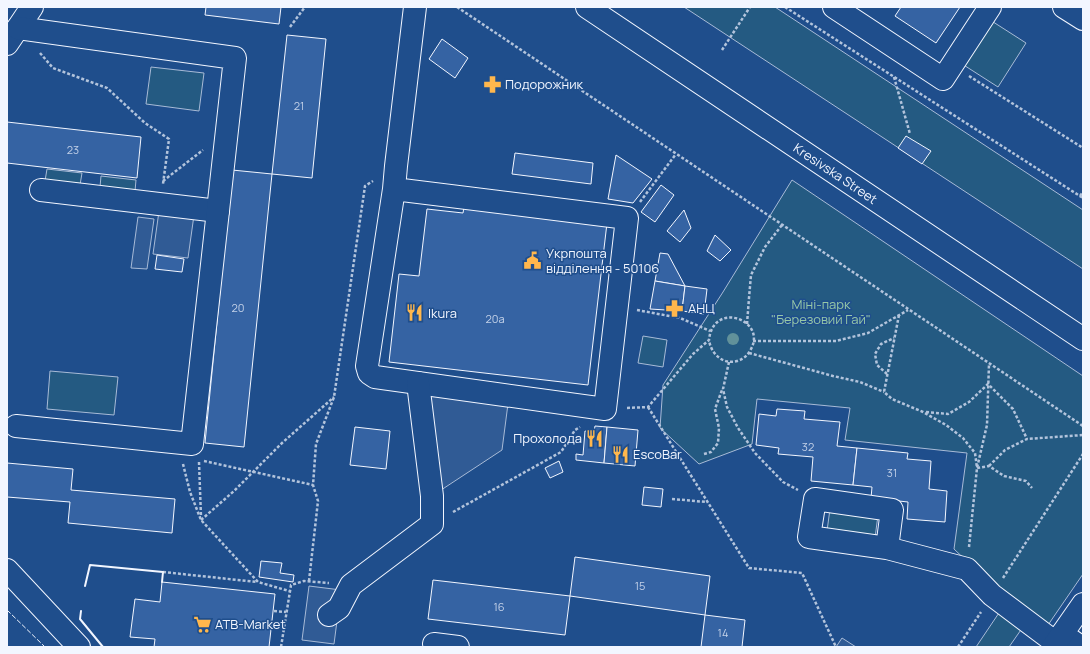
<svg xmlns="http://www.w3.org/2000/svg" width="1090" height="654" viewBox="0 0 1090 654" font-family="Manrope,sans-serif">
	<rect width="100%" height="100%" fill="#1f4e8c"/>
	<g fill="#245a82" stroke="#a8bbd7">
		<path d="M 684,7 L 775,7 L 1083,210 L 1083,269 Z"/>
		<path d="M 987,18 L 1026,43 L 998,87 L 959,62 Z"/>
		<path d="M 151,67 L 204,73 L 199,111 L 146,104 Z"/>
		<path d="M 47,169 L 82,173 L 80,185 L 45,181 Z"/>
		<path d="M 101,176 L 136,180 L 135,191 L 100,187 Z"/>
		<path d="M 792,180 L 1083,376 L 1083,574 L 1048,625 L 1032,614 L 1009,647 L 976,647 L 1009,598 L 993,586 L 954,549 L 967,453 L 845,440 L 850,408 L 757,399 L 752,444 L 699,464 L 660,428 L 663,385 L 723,292 Z"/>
		<path d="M 643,336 L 667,340 L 663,367 L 638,363 Z"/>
		<path d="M 50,371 L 118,377 L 114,415 L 47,409 Z"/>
		<path d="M 830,509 L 878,515 L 875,538 L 827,531 Z"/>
	</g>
	<g fill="#305b95" stroke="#a8bbd7">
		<path d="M 160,204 L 195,208 L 188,258 L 153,254 Z"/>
		<path d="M 138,217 L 154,219 L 147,269 L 131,268 Z"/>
		<path d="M 418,383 L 509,396 L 502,450 L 432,496 Z"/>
		<path d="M 309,586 L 341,590 L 334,644 L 302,640 Z"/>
		<path d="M 842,638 L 856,647 L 836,647 Z"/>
	</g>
	<g fill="#3563a3" stroke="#f2f6ff">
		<path d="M 206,7 L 281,7 L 279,24 L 205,15 Z"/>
		<path d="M 901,7 L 960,7 L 936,43 L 895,16 Z"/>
		<path d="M 287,35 L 326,39 L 312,178 L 272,174 Z"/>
		<path d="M 442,39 L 468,58 L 455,78 L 429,59 Z"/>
		<path d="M 7,122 L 141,137 L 137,178 L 7,163 Z"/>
		<path d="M 906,136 L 931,151 L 922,164 L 898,148 Z"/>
		<path d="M 515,153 L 593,163 L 591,184 L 512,174 Z"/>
		<path d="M 616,155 L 652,179 L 633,203 L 608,199 Z"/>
		<path d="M 232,170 L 272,174 L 244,447 L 205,443 Z"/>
		<path d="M 661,185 L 674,195 L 655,222 L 641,212 Z"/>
		<path d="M 464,207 L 607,223 L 588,385 L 389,362 L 399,274 L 419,276 L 427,209 L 463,213 Z"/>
		<path d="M 684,210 L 691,228 L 680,242 L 667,231 Z"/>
		<path d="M 715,235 L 731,250 L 720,261 L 707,251 Z"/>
		<path d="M 660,253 L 668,254 L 685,286 L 655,281 Z"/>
		<path d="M 157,255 L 184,259 L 182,272 L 155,269 Z"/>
		<path d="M 655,281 L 685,286 L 682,311 L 650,309 Z"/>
		<path d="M 685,286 L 707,289 L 704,314 L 682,311 Z"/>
		<path d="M 777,409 L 805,411 L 804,419 L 840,422 L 837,446 L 857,448 L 853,485 L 811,481 L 813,457 L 778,454 L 779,448 L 756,445 L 759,414 L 776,416 Z"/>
		<path d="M 595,426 L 607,427 L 604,463 L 576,460 L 576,454 L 583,455 L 585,431 L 594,432 Z"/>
		<path d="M 355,427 L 390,431 L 386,469 L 350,465 Z"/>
		<path d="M 607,427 L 638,430 L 635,466 L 604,463 Z"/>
		<path d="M 857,448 L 908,453 L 907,459 L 931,461 L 929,489 L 947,491 L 945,522 L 907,519 L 908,502 L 871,498 L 872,487 L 853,485 Z"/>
		<path d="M 559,461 L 563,472 L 550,478 L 545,468 Z"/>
		<path d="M 7,463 L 73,469 L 71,490 L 175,499 L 172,533 L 68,523 L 70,502 L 7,497 Z"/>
		<path d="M 644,487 L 663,489 L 661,507 L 642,505 Z"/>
		<path d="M 575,557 L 710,576 L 705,615 L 570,596 Z"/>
		<path d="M 261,561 L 282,563 L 280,573 L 294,575 L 293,582 L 259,577 Z"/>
		<path d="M 433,580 L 570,596 L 565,635 L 428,619 Z"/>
		<path d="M 162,582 L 275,594 L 269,647 L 154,647 L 155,639 L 130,637 L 135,599 L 160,602 Z"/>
		<path d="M 705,615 L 745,620 L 742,647 L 701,647 Z"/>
	</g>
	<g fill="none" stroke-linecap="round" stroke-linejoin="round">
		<defs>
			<g id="minor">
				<path id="s1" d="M 587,7 L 1083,339"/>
				<path d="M 834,7 L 943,79 L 990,7"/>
				<path d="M 1064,7 L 1083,19"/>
				<path d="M 7,44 L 32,7"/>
				<path d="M 394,189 L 627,218 L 605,409 L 375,377 L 369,373 L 367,366 L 394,189 L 396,166 L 415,7"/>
				<path d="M 41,190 L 218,211"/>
				<path d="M 16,426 L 192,444 L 235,58 L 18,28"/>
				<path d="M 887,548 L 892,510 L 815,499 L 809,537 L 887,548 L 967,569 L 992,595 L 1056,643"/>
				<path d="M 7,570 L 79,647"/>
				<path d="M 329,615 L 339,608 L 351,585 L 432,524 L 432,496 L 418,383"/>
				<path d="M 1062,634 L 1081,647"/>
				<path d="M 434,644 L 458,647"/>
			</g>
			<path id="major" d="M 1053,647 L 1083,604"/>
		</defs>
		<use href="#minor" stroke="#f2f6ff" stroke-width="24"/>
		<use href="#major" stroke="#f2f6ff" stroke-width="24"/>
		<g stroke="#b3c4dc" stroke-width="2.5" stroke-dasharray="3 2" stroke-linecap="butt">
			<path d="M 457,7 L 1083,426"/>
			<path d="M 785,7 L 1083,198"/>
			<path d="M 290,27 L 305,7"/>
			<path d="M 722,50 L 750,7"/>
			<path d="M 40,53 L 53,68 L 107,88 L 145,123 L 169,139 L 163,184"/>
			<path d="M 969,76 L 1083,148"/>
			<path d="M 894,77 L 910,134"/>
			<path d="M 163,181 L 203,150"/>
			<path d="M 1080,196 L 1083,192"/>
			<path d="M 640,202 L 676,154"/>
			<path d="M 637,310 L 680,318 L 710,331"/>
			<path d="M 899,315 L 884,392 L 892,399 L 923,412 L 946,425 L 963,438 L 975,453 L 977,468 L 989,466 L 1004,476 L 1026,481 L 1032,488"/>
			<path d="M 747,324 L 749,298 L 751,275 L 765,247 L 782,225"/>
			<path d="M 753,341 L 836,341 L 868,333 L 908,310"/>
			<path d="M 749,353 L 833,376 L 860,382 L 884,392"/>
			<path d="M 729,362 L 723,389 L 727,407 L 738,428 L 755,453 L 783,482 L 798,490"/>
			<path d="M 887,374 L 877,365 L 875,354 L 881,344 L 894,338"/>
			<path d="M 648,407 L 749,568 L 802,573 L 836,647"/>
			<path d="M 627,408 L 648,407 L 693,354 L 709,340 C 713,300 767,320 751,349 C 748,355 744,359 737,361 C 723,365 711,354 709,340"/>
			<path d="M 926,412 L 948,414 L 969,402 L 988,384 L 1013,409 L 1027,439"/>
			<path d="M 704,454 L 711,452 L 718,443 L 719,428 L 715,409 L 722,390"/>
			<path d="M 204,461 L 313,485"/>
			<path d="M 199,462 L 201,517"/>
			<path d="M 183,464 L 190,492 L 201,520 L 258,582 L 289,591"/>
			<path d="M 989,466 L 1005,450 L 1027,439 L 1083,435"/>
			<path d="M 672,499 L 707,502"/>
			<path d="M 453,512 L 561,452 L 575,430 L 580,427"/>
			<path d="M 201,520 L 234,491 L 282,443 L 334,397"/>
			<path d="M 969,547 L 977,468 L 987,425 L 989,364"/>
			<path d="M 163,572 L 257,582"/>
			<path d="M 1003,578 L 1083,454"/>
			<path d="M 309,581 L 318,501 L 313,485 L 316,444 L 334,397 L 365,186 L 373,181"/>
			<path d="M 274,611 L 286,612"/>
			<path d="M 281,647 L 291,585 L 304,581 L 329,583"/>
			<path d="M 958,647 L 981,612"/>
		</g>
		<use href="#minor" stroke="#1f4e8c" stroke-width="22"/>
		<use href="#major" stroke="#1f4e8c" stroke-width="22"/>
		<path stroke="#f2f6ff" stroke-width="1" stroke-dasharray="5 2" stroke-linecap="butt" d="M 7,610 L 45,647"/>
		<g stroke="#f2f6ff" stroke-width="2">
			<path d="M 85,586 L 90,565 L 163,572 L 162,582"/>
			<path d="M 81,611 L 80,619 L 103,647"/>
		</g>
	</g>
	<circle fill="#61919a" cx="733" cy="339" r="6"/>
	<defs>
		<symbol id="pharmacy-bare" viewBox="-9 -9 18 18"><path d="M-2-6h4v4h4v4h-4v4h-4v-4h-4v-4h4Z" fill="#ffb74d" stroke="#1f4e8c" stroke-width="2.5" paint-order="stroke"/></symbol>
		<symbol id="civic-bare" viewBox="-9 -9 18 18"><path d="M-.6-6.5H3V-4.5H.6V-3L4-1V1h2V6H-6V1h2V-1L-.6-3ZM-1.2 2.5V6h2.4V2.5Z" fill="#ffb74d" stroke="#1f4e8c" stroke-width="2.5" paint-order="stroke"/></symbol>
		<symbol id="restaurant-bare" viewBox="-9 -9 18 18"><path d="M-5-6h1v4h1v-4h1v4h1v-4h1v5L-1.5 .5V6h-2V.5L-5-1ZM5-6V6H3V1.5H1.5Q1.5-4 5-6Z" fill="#ffb74d" stroke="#1f4e8c" stroke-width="2.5" paint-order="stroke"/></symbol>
		<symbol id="supermarket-bare" viewBox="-9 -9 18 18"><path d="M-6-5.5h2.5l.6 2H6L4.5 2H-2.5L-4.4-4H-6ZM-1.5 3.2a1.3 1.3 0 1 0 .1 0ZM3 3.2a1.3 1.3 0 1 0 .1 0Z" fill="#ffb74d" stroke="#1f4e8c" stroke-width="2.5" paint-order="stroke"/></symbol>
	</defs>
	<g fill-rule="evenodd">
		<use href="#pharmacy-bare" x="480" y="72" width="25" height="25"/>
		<use href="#civic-bare" x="520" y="248" width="25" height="25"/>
		<use href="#pharmacy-bare" x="662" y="296" width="25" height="25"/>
		<use href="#restaurant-bare" x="402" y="300" width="25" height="25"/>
		<use href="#restaurant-bare" x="582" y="426" width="25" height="25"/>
		<use href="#restaurant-bare" x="608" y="442" width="25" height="25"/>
		<use href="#supermarket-bare" x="190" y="612" width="25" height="25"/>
	</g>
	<g text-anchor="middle" stroke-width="3" stroke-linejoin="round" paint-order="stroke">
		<g font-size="11" fill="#c3d1e8">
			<text x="299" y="110">21</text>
			<text x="73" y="154">23</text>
			<text x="238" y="312">20</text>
			<text x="495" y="323">20а</text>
			<text x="808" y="451">32</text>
			<text x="892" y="477">31</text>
			<text x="640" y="590">15</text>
			<text x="499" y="611">16</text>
			<text x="723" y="637">14</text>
		</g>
		<g font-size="13" fill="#f2f6ff" stroke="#1f4e8c" text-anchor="start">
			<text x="505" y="89">Подорожник</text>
			<text x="546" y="258">Укрпошта<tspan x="546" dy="15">відділення - 50106</tspan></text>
			<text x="688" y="313">АНЦ</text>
			<text x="428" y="318">Ikura</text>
			<text x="582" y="443" text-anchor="end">Прохолода</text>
			<text x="633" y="459">EscoBar</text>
			<text x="215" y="629">ATB-Market</text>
		</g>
		<g font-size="13" fill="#f2f6ff" stroke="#1f4e8c">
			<text dy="5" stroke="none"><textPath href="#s1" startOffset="299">Kresivska Street</textPath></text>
		</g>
		<g font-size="13" fill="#97c8a6" stroke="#1f4e8c">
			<text x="821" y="309">Міні-парк<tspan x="821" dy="15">"Березовий Гай"</tspan></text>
		</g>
	</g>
	<rect width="1090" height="654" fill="none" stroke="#f2f6ff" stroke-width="16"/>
</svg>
